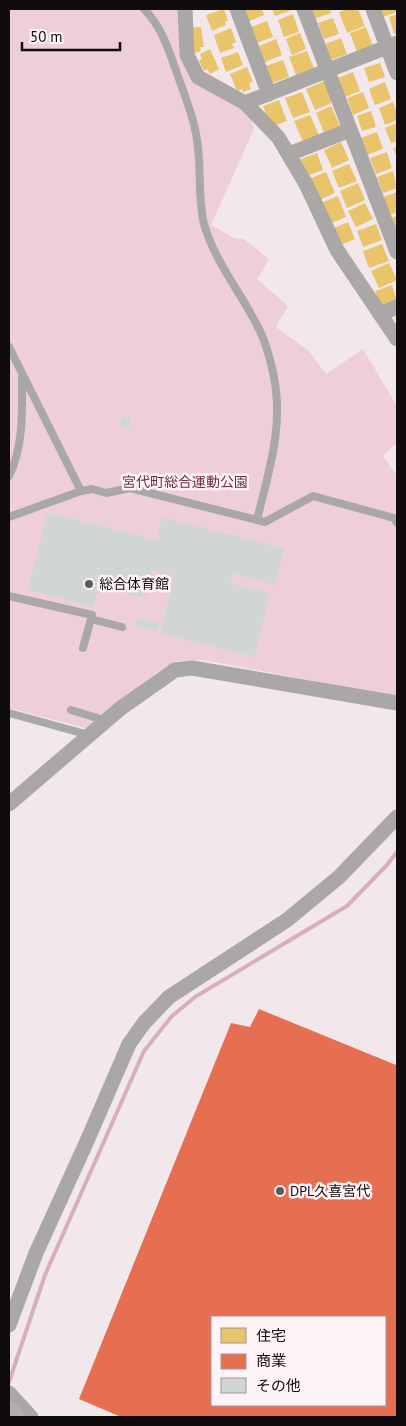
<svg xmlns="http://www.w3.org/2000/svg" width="406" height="1426" viewBox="0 0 406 1426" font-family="'PT Sans','Noto Sans JP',sans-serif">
	<rect width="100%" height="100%" fill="#f2e8eb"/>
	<path fill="#eecfd8" d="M 9,9 L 178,9 L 192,81 L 250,115 L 254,129 L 211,225 L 236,239 L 244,239 L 269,259 L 257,279 L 288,306 L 276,327 L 309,351 L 326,374 L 363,349 L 397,406 L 397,443 L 383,456 L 397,476 L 397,697 L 204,660 L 179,661 L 157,672 L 88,729 L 9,708 Z"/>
	<g fill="#e9c46a">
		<path d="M 224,9 L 228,20 L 225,22 L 226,25 L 212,31 L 206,15 Z"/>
		<path d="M 242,9 L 262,9 L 264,15 L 247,22 Z"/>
		<path d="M 272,9 L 295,9 L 275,16 Z"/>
		<path d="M 310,9 L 330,9 L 331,13 L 314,19 Z"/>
		<path d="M 347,9 L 358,9 L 365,26 L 347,33 L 339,12 Z"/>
		<path d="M 381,9 L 397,9 L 397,12 L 383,17 Z"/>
		<path d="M 293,14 L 299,32 L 284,37 L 278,20 Z"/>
		<path d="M 397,14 L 397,33 L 394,34 L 389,17 Z"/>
		<path d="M 333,18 L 339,34 L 324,39 L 318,23 Z"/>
		<path d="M 267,21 L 273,37 L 257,43 L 251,27 Z"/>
		<path d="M 201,27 L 204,47 L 200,47 L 201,51 L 192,54 L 189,28 Z"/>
		<path d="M 366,27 L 373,46 L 357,52 L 350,33 Z"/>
		<path d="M 231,28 L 236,42 L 232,44 L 234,48 L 220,53 L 214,35 Z"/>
		<path d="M 300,33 L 306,49 L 292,55 L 286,39 Z"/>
		<path d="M 341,38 L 347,54 L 331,60 L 325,44 Z"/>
		<path d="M 276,39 L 282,55 L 265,62 L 259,46 Z"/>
		<path d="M 210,49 L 219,69 L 210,74 L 207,69 L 204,71 L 199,60 L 202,59 L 200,54 Z"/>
		<path d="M 307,51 L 314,68 L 296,75 L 289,57 Z"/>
		<path d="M 238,52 L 243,65 L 226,72 L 221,58 Z"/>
		<path d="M 283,60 L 289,77 L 272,83 L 266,66 Z"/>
		<path d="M 380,63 L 385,77 L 369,82 L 364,68 Z"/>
		<path d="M 247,67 L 253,82 L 249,83 L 251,89 L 243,92 L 242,89 L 237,91 L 230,74 Z"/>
		<path d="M 353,72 L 360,91 L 345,97 L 337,78 Z"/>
		<path d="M 325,81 L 334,102 L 315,110 L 306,89 Z"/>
		<path d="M 385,82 L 391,99 L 375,105 L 369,89 Z"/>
		<path d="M 302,92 L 310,112 L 293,118 L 285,98 Z"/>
		<path d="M 363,92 L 369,108 L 353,115 L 347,98 Z"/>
		<path d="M 279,100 L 287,121 L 271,127 L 263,106 Z"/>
		<path d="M 393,102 L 397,113 L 397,120 L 385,125 L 379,108 Z"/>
		<path d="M 331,106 L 341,128 L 325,135 L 316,113 Z"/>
		<path d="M 371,111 L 376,127 L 362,131 L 357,116 Z"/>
		<path d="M 310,115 L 319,135 L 303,142 L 294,121 Z"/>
		<path d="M 397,123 L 397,141 L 391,143 L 385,128 Z"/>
		<path d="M 377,132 L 383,149 L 364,156 L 358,139 Z"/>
		<path d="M 341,142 L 349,160 L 332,168 L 324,150 Z"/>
		<path d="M 397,147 L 397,158 L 393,148 Z"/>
		<path d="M 387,152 L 392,168 L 376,174 L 370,158 Z"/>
		<path d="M 317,153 L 323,170 L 304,177 L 298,160 Z"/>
		<path d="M 349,164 L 357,181 L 339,188 L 332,171 Z"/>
		<path d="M 393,171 L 397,188 L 383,193 L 377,177 Z"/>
		<path d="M 326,172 L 335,193 L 319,200 L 309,179 Z"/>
		<path d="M 358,183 L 365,200 L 347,208 L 340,191 Z"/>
		<path d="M 397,192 L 397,212 L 390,215 L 383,197 Z"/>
		<path d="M 338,196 L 346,217 L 329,224 L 321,203 Z"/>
		<path d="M 365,203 L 373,219 L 356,227 L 348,211 Z"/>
		<path d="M 397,216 L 397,233 L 391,218 Z"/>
		<path d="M 348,222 L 355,239 L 338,246 L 331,229 Z"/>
		<path d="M 376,224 L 382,240 L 363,247 L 357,231 Z"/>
		<path d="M 382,244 L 389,261 L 369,268 L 363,251 Z"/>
		<path d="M 389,263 L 397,280 L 379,288 L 371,271 Z"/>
		<path d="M 392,285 L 397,301 L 381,309 L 375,291 Z"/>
	</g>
	<path fill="#e76f51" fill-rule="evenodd" d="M 259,1009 L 396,1065 L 397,1062 L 397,1417 L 121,1417 L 79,1399 L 231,1023 L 250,1027 ZM 212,1317 L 385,1317 L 385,1405 L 212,1405 Z"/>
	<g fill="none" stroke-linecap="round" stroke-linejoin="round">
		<path stroke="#d7afbb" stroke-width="4" d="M 9,1382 L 45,1275 L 144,1051 L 172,1016 L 195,997 L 347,906 L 386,866 L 397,852"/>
	</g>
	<g fill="#d1d6d3">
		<path d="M 122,416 L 131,419 L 129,428 L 120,426 Z"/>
		<path d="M 48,512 L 157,540 L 162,517 L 284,548 L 275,585 L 233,574 L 231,583 L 270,593 L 254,657 L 160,633 L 174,576 L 152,570 L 145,598 L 99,587 L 93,607 L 28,590 Z"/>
		<path d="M 137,618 L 160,624 L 157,632 L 135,626 Z"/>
	</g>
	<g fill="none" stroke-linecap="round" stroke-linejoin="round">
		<g stroke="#aaa7a7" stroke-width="8">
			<path d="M 144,9 C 163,28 170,54 179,79 C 187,102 196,124 198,148 C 201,173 198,199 204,224 C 215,263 243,295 260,331 C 266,344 272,365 274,378 C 284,427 268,473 257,520"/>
			<path d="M 9,347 L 81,491"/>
			<path d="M 9,476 C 24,445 22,411 22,378"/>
			<path d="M 9,517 L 81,491 L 92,489 L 106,493 L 130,488 L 265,522 L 313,496 L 394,518 L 397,523"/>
			<path d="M 9,596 L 92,615 L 83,648"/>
			<path d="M 91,619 L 122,627"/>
			<path d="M 71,710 L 107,721"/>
			<path d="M 9,713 L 89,735"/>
		</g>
		<g stroke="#aaa7a7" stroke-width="15">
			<path d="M 185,9 L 187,55 L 198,77 L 245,103 L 278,137 L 306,184 L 337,250 L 397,339"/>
			<path d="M 237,9 L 269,94"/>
			<path d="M 304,9 L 397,252"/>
			<path d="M 373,9 L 397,73"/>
			<path d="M 245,103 L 397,43"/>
			<path d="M 289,154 L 350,130"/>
			<path d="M 380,314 L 397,307"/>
			<path d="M 9,804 L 121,708 L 175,670 L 192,668 L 397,703"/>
			<path d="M 9,1325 L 36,1253 L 87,1141 L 129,1044 L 144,1023 L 169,997 L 287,920 L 339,877 L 397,817"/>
			<path d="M 9,1393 L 31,1417"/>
		</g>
		<path stroke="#b5aeb0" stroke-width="28" d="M 9,1416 L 10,1417"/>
	</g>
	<g fill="#5f585a" stroke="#fef3f6" stroke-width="2">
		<circle cx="89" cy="584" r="5"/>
		<circle cx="280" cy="1191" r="5"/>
	</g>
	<g text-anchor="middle" stroke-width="5" stroke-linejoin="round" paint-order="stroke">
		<g font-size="14" fill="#702e47" stroke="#fef3f6">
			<text x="185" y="487">宮代町総合運動公園</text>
		</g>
		<g font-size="14" fill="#100b0c" stroke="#fef3f6" text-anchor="start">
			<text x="99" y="589">総合体育館</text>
			<text x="290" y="1196">DPL久喜宮代</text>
		</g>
	</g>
	<rect width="406" height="1426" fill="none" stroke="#100b0c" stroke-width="20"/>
	<rect x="211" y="1316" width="175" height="90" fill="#fef3f6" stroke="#9f9698"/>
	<rect x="221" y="1328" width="25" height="15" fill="#e9c46a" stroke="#9f9698"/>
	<text x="256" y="1341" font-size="15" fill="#100b0c">住宅</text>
	<rect x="221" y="1354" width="25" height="15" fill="#e76f51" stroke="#9f9698"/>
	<text x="256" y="1366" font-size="15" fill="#100b0c">商業</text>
	<rect x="221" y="1378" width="25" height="15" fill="#d1d6d3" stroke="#9f9698"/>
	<text x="256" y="1391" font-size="15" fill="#100b0c">その他</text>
	<path d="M22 42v8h98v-8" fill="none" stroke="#100b0c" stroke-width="2.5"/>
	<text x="30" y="42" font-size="15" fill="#100b0c" stroke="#fef3f6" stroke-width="4" paint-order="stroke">50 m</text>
</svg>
